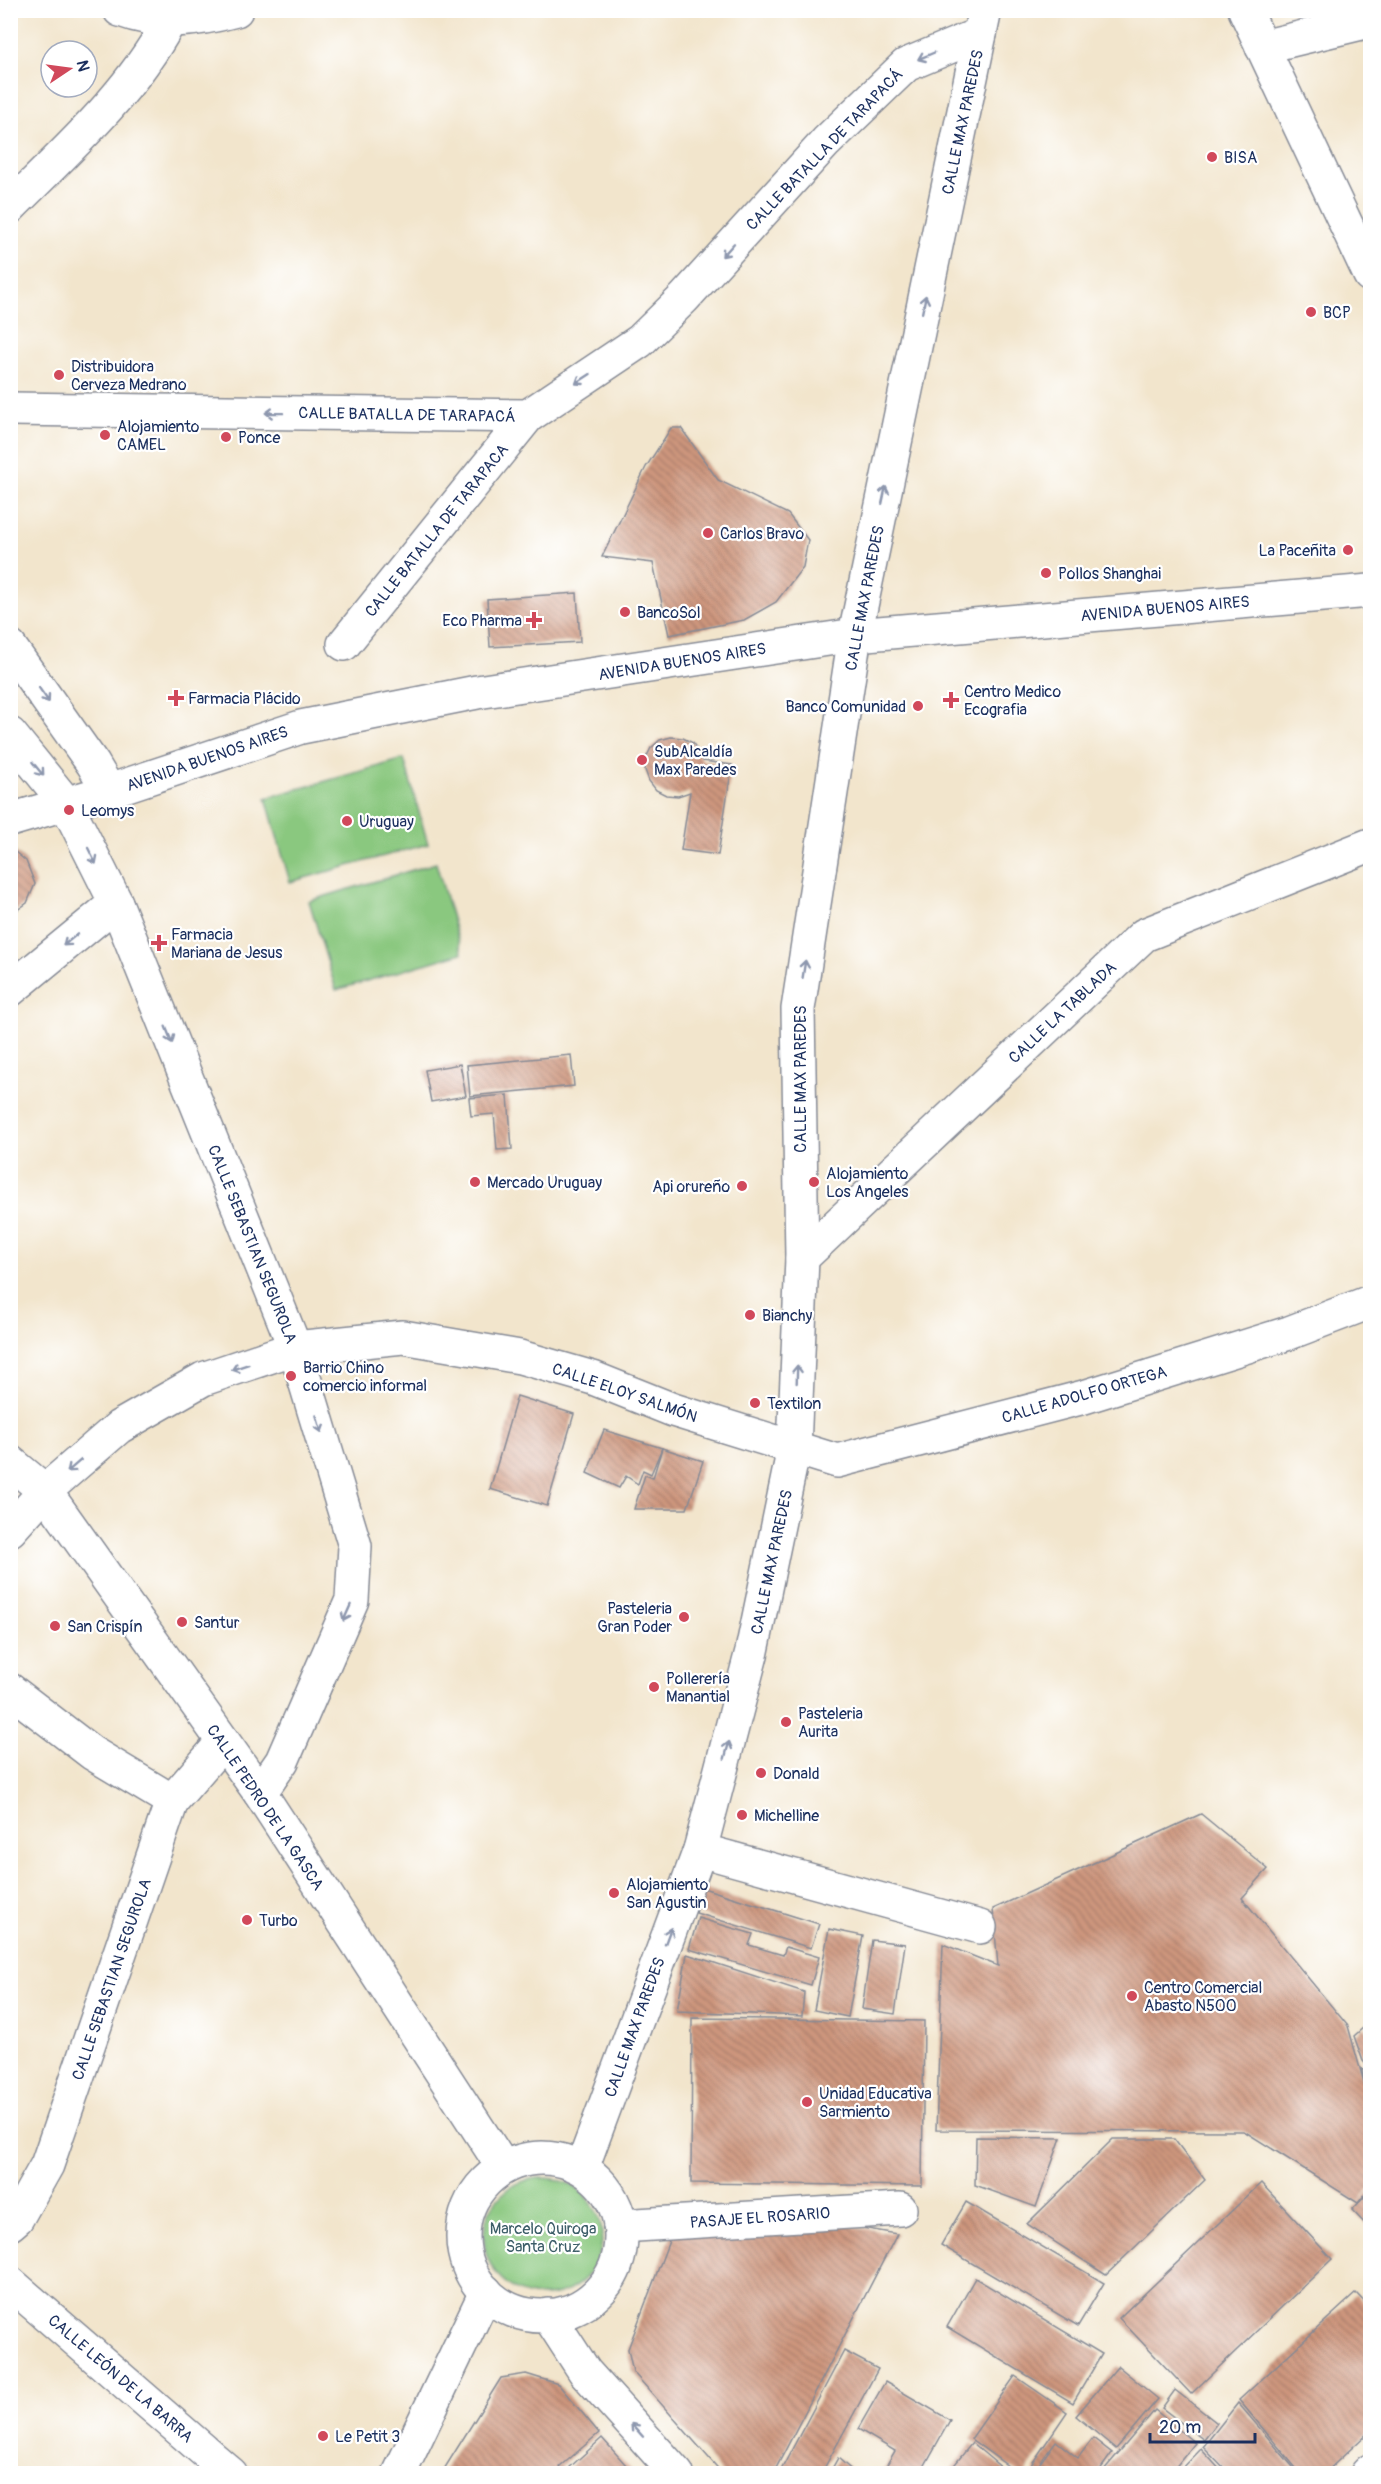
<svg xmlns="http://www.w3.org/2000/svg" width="1381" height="2484" viewBox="0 0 1381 2484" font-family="Pangolin,sans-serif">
	<defs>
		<pattern id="building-back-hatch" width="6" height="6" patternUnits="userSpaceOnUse" patternTransform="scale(1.5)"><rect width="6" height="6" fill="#ce967d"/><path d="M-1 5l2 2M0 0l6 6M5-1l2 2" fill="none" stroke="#a67b6a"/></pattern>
	</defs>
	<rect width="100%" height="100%" fill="#fff"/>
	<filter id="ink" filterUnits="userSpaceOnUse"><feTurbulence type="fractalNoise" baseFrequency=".0167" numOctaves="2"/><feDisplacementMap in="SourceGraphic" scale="12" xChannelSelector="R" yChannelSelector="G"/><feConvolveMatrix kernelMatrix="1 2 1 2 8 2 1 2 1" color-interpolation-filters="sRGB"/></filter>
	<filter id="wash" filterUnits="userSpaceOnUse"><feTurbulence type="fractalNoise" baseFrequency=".008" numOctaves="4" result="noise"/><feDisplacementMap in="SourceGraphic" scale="24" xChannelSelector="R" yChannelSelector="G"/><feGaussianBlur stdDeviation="1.35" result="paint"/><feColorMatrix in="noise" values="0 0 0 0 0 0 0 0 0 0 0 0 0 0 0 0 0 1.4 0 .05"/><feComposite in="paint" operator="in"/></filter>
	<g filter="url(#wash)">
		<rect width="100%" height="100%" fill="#f2e5cc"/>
		<g fill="#8ac87f" stroke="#527c6e" stroke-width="1.5">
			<path d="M 404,759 L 428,844 L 290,882 L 266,798 Z"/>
			<path d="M 436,863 L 462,953 L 336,990 L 309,901 Z"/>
			<circle cx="543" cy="2237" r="59"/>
		</g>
		<g id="blocks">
			<g fill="url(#building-back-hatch)">
				<path d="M 671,428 L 681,428 L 718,480 L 788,514 L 808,540 L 803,567 L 776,602 L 744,620 L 669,635 L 653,563 L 602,557 L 646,467 Z"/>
				<path d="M 577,593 L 580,642 L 490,647 L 487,599 Z"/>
				<path d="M 671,737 L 683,738 L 693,743 L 703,761 L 732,765 L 718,855 L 681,850 L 690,792 L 678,796 L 666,795 L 656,790 L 649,781 L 645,770 L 646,758 L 651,748 L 660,740 Z"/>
				<path d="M 15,852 L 26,861 L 35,884 L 27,903 L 10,915 L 10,853 Z"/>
				<path d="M 571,1055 L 574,1086 L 470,1096 L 467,1065 Z"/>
				<path d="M 460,1064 L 466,1096 L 431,1102 L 425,1070 Z"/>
				<path d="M 508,1095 L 512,1149 L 497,1150 L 494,1114 L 471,1116 L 469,1098 Z"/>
				<path d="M 517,1396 L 574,1414 L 547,1506 L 490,1489 Z"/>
				<path d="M 604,1430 L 662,1448 L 651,1474 L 643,1470 L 638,1484 L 626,1476 L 619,1488 L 587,1473 Z"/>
				<path d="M 662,1448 L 703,1461 L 687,1509 L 634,1509 L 645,1475 L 653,1478 Z"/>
				<path d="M 1201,1814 L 1268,1869 L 1242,1898 L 1348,2026 L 1370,2104 L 1370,2188 L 1358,2203 L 1244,2131 L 936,2130 L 943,1944 L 998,1966 L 993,1909 Z"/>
				<path d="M 703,1888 L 819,1924 L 811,1948 L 696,1913 Z"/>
				<path d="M 698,1918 L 753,1934 L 749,1945 L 783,1955 L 786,1947 L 819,1957 L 811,1985 L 689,1949 Z"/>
				<path d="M 829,1929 L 863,1936 L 848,2017 L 814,2010 Z"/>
				<path d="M 872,1940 L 905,1944 L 895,2014 L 862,2009 Z"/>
				<path d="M 687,1954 L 804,1992 L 802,2016 L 677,2011 Z"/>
				<path d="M 692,2018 L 924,2021 L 922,2186 L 691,2183 Z"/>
				<path d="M 1364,2027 L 1370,2033 L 1370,2068 L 1363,2061 L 1354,2036 Z"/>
				<path d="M 1361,2068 L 1370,2076 L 1370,2098 Z"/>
				<path d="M 976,2137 L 1061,2138 L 1036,2207 L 975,2185 Z"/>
				<path d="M 1113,2139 L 1174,2139 L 1205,2180 L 1106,2275 L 1027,2224 Z"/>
				<path d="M 1261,2183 L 1332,2259 L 1191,2394 L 1119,2318 Z"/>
				<path d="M 1370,2191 L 1370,2229 L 1352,2210 Z"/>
				<path d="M 966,2202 L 1104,2283 L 1078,2326 L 941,2245 Z"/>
				<path d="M 845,2225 L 897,2234 L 773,2474 L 723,2474 L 633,2372 L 628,2349 L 672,2233 Z"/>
				<path d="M 975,2278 L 1102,2354 L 1073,2403 L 947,2327 Z"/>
				<path d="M 1356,2293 L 1370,2308 L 1370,2431 L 1324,2474 L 1301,2474 L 1239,2400 Z"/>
				<path d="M 844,2351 L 878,2369 L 821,2474 L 779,2474 Z"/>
				<path d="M 1118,2366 L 1158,2399 L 1116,2449 L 1076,2416 Z"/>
				<path d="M 526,2374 L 558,2384 L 599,2433 L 560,2467 L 565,2474 L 441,2474 L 501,2378 Z"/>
				<path d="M 1015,2376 L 1067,2412 L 1025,2474 L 1019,2474 L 971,2439 Z"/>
				<path d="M 885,2382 L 950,2420 L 920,2474 L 883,2471 L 895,2451 L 858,2429 Z"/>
				<path d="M 1175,2390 L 1217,2423 L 1204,2440 L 1162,2408 Z"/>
				<path d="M 1238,2403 L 1299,2474 L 1229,2474 L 1203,2447 Z"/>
				<path d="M 1155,2410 L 1195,2443 L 1170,2474 L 1141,2474 L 1137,2471 L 1135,2474 L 1106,2474 L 1103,2471 Z"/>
				<path d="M 602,2438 L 634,2474 L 575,2474 L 570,2467 Z"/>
				<path d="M 1093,2438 L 1112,2453 L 1097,2474 L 1038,2474 L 1034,2471 L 1056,2441 L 1078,2458 Z"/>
				<path d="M 972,2443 L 1009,2474 L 947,2474 Z"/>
				<path d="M 1201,2449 L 1224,2474 L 1177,2474 Z"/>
				<path d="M 838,2458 L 856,2474 L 829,2474 Z"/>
			</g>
		</g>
	</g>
	<g filter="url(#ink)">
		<use href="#blocks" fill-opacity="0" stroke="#868a95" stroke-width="1.5"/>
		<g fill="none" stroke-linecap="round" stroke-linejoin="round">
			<defs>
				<g id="minor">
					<path d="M 120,10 C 160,25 196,21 236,10"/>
					<path d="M 1245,10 L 1370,275"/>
					<path d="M 1262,47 L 1370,21"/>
					<path d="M 10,207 C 68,149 129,95 169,22"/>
					<path d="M 10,409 L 528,416 L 640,341 L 684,298 L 826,142 L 906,65 L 980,34"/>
					<path d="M 344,644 L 528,416"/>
					<path d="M 10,647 L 93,764 L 109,791"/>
					<path d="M 10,734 L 66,803 L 116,903 L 295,1348 L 355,1546 L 352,1600 L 282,1761 L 260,1793"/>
					<path d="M 10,990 L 116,903"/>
					<path d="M 802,1258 L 1144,935 L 1370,845"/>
					<path d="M 10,1462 L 45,1491 L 260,1793 L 503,2167"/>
					<path d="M 10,1530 L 45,1491 L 119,1427 L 203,1379 L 295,1348 L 403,1337 L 520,1357 L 593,1378 L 673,1410 L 837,1461 L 1084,1397 L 1289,1333 L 1370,1302"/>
					<path d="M 10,1690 L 92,1753 L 172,1801"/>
					<path d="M 700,1850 L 980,1927"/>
					<path d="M 10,2224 L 17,2218 L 47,2165 L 172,1801 L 223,1742"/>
					<path d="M 620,2226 L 900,2209"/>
					<path d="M 10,2283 L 231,2474"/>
					<path d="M 1367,2474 L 1370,2471"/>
				</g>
				<g id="major">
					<path d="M 10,820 L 109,791 L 301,727 L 477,692 L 855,635 L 1370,591"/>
					<circle cx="542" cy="2237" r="79"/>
					<path d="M 582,2168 L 700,1850 L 752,1651 L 794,1448 L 802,1258 L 798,1009 L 855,635 L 985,10"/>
					<path d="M 548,2315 L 585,2372 L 677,2474"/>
					<path d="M 399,2474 L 486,2292"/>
				</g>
			</defs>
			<use href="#minor" stroke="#868a95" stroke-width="36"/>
			<use href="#major" stroke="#868a95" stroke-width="36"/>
			<use href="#minor" stroke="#fff" stroke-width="33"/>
			<use href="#major" stroke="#fff" stroke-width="33"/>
		</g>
		<defs><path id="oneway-shaft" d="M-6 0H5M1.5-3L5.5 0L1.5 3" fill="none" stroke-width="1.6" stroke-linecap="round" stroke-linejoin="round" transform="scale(1.5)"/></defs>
		<g stroke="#8d97ae">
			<use href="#oneway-shaft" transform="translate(926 56) rotate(157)"/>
			<use href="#oneway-shaft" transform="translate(728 250) rotate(132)"/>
			<use href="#oneway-shaft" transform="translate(924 304) rotate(-78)"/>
			<use href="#oneway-shaft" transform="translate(583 379) rotate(147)"/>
			<use href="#oneway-shaft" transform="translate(274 413) rotate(-179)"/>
			<use href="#oneway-shaft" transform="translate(884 495) rotate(-78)"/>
			<use href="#oneway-shaft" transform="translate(44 695) rotate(55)"/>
			<use href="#oneway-shaft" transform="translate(38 769) rotate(51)"/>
			<use href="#oneway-shaft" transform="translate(92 856) rotate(64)"/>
			<use href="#oneway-shaft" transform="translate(70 940) rotate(141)"/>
			<use href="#oneway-shaft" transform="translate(804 969) rotate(-81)"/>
			<use href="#oneway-shaft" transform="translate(169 1035) rotate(68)"/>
			<use href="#oneway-shaft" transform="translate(240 1367) rotate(161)"/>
			<use href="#oneway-shaft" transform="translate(797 1374) rotate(-88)"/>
			<use href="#oneway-shaft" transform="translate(319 1424) rotate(73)"/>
			<use href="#oneway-shaft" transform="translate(74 1466) rotate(139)"/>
			<use href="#oneway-shaft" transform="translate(347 1613) rotate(114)"/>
			<use href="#oneway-shaft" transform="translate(727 1750) rotate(-75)"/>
			<use href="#oneway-shaft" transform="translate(668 1936) rotate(-70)"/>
			<use href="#oneway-shaft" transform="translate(637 2430) rotate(-132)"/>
		</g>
	</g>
	<g fill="#d1495b" stroke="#fff" stroke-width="2">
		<circle cx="1212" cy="157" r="6"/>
		<circle cx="1311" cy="312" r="6"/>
		<circle cx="59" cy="375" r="6"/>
		<circle cx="105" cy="435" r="6"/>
		<circle cx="226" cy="437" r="6"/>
		<circle cx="708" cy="533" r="6"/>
		<circle cx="1348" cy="550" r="6"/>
		<circle cx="1046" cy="573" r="6"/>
		<circle cx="625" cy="612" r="6"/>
		<path d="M531 611h6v6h6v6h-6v6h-6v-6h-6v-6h6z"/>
		<path d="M173 689h6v6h6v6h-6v6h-6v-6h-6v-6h6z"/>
		<path d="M948 691h6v6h6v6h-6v6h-6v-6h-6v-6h6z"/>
		<circle cx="918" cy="706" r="6"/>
		<circle cx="642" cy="760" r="6"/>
		<circle cx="69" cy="810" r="6"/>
		<circle cx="347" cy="821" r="6"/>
		<path d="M156 934h6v6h6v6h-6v6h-6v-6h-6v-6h6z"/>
		<circle cx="475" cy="1182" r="6"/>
		<circle cx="814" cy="1182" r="6"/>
		<circle cx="742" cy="1186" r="6"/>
		<circle cx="750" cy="1315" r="6"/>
		<circle cx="291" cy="1376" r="6"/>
		<circle cx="755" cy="1403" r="6"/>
		<circle cx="684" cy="1617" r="6"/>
		<circle cx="182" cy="1622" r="6"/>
		<circle cx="55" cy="1626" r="6"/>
		<circle cx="654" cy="1687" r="6"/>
		<circle cx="786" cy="1722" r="6"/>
		<circle cx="761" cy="1773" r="6"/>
		<circle cx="742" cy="1815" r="6"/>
		<circle cx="614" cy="1893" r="6"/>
		<circle cx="247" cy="1920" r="6"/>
		<circle cx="1132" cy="1996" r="6"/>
		<circle cx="807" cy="2102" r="6"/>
		<circle cx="323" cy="2436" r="6"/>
	</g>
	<g text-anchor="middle" stroke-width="4.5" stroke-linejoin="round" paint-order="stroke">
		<g font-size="16" fill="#1b2f5e" stroke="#fff">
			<text transform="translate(962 122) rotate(-78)" y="6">CALLE MAX PAREDES</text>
			<text transform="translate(824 149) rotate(-46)" y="6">CALLE BATALLA DE TARAPACÁ</text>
			<text transform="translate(407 414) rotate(1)" y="6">CALLE BATALLA DE TARAPACÁ</text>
			<text transform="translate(436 530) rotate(-51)" y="6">CALLE BATALLA DE TARAPACA</text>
			<text transform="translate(864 598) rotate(-79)" y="6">CALLE MAX PAREDES</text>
			<text transform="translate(1165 608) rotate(-5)" y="6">AVENIDA BUENOS AIRES</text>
			<text transform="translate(682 661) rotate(-9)" y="6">AVENIDA BUENOS AIRES</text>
			<text transform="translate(207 758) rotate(-19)" y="6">AVENIDA BUENOS AIRES</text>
			<text transform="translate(1062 1012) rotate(-43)" y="6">CALLE LA TABLADA</text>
			<text transform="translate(800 1079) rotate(-90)" y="6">CALLE MAX PAREDES</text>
			<text transform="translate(253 1244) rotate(68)" y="6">CALLE SEBASTIAN SEGUROLA</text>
			<text transform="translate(625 1392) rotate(19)" y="6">CALLE ELOY SALMÓN</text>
			<text transform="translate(1084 1394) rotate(-16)" y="6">CALLE ADOLFO ORTEGA</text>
			<text transform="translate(771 1562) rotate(-78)" y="6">CALLE MAX PAREDES</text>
			<text transform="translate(266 1807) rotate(56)" y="6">CALLE PEDRO DE LA GASCA</text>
			<text transform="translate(111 1979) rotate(-71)" y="6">CALLE SEBASTIAN SEGUROLA</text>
			<text transform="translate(634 2027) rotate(-70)" y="6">CALLE MAX PAREDES</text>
			<text transform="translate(760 2217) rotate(-4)" y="6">PASAJE EL ROSARIO</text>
			<text transform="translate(121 2378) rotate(41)" y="6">CALLE LEÓN DE LA BARRA</text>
		</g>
		<g font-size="16" fill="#1b2f5e" stroke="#fff" text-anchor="start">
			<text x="1224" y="163">BISA</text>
			<text x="1323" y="318">BCP</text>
			<text x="71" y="372">Distribuidora<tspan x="71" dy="18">Cerveza Medrano</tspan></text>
			<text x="117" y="432">Alojamiento<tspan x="117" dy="18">CAMEL</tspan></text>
			<text x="238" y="443">Ponce</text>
			<text x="720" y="539">Carlos Bravo</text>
			<text x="1336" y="556" text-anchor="end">La Paceñita</text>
			<text x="1058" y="579">Pollos Shanghai</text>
			<text x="637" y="618">BancoSol</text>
			<text x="522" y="626" text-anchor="end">Eco Pharma</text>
			<text x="964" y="697">Centro Medico<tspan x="964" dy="18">Ecografia</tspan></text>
			<text x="188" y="704">Farmacia Plácido</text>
			<text x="906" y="712" text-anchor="end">Banco Comunidad</text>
			<text x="654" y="757">SubAlcaldía<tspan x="654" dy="18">Max Paredes</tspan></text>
			<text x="81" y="816">Leomys</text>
			<text x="359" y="827">Uruguay</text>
			<text x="171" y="940">Farmacia<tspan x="171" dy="18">Mariana de Jesus</tspan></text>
			<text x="826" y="1179">Alojamiento<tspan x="826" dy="18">Los Angeles</tspan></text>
			<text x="487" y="1188">Mercado Uruguay</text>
			<text x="730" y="1192" text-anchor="end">Api orureño</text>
			<text x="762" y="1321">Bianchy</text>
			<text x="303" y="1373">Barrio Chino<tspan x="303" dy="18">comercio informal</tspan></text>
			<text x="767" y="1409">Textilon</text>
			<text x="672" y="1614" text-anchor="end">Pasteleria<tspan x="672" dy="18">Gran Poder</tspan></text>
			<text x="194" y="1628">Santur</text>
			<text x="67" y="1632">San Crispín</text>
			<text x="666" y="1684">Pollerería<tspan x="666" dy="18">Manantial</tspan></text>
			<text x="798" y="1719">Pasteleria<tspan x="798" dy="18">Aurita</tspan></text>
			<text x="773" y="1779">Donald</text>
			<text x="754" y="1821">Michelline</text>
			<text x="626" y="1890">Alojamiento<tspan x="626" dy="18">San Agustin</tspan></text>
			<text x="259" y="1926">Turbo</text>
			<text x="1144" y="1993">Centro Comercial<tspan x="1144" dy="18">Abasto N500</tspan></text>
			<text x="819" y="2099">Unidad Educativa<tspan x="819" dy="18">Sarmiento</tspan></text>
			<text x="335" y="2442">Le Petit 3</text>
		</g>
		<g font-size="16" fill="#3c5d68" stroke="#fff">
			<text x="543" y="2234">Marcelo Quiroga<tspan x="543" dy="18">Santa Cruz</tspan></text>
		</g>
	</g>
	<rect width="1381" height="2484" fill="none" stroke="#fff" stroke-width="36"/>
	<g transform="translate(69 69) rotate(77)"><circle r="28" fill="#ffffff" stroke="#a4acbf" stroke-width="1.5"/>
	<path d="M0-4.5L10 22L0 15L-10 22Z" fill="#d1495b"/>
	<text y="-9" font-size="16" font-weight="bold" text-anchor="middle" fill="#1b2f5e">N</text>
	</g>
	<path d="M1150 2433v9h105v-9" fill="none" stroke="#1b2f5e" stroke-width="3"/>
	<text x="1159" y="2433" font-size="18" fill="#1b2f5e" stroke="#ffffff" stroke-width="4.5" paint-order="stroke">20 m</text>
</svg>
